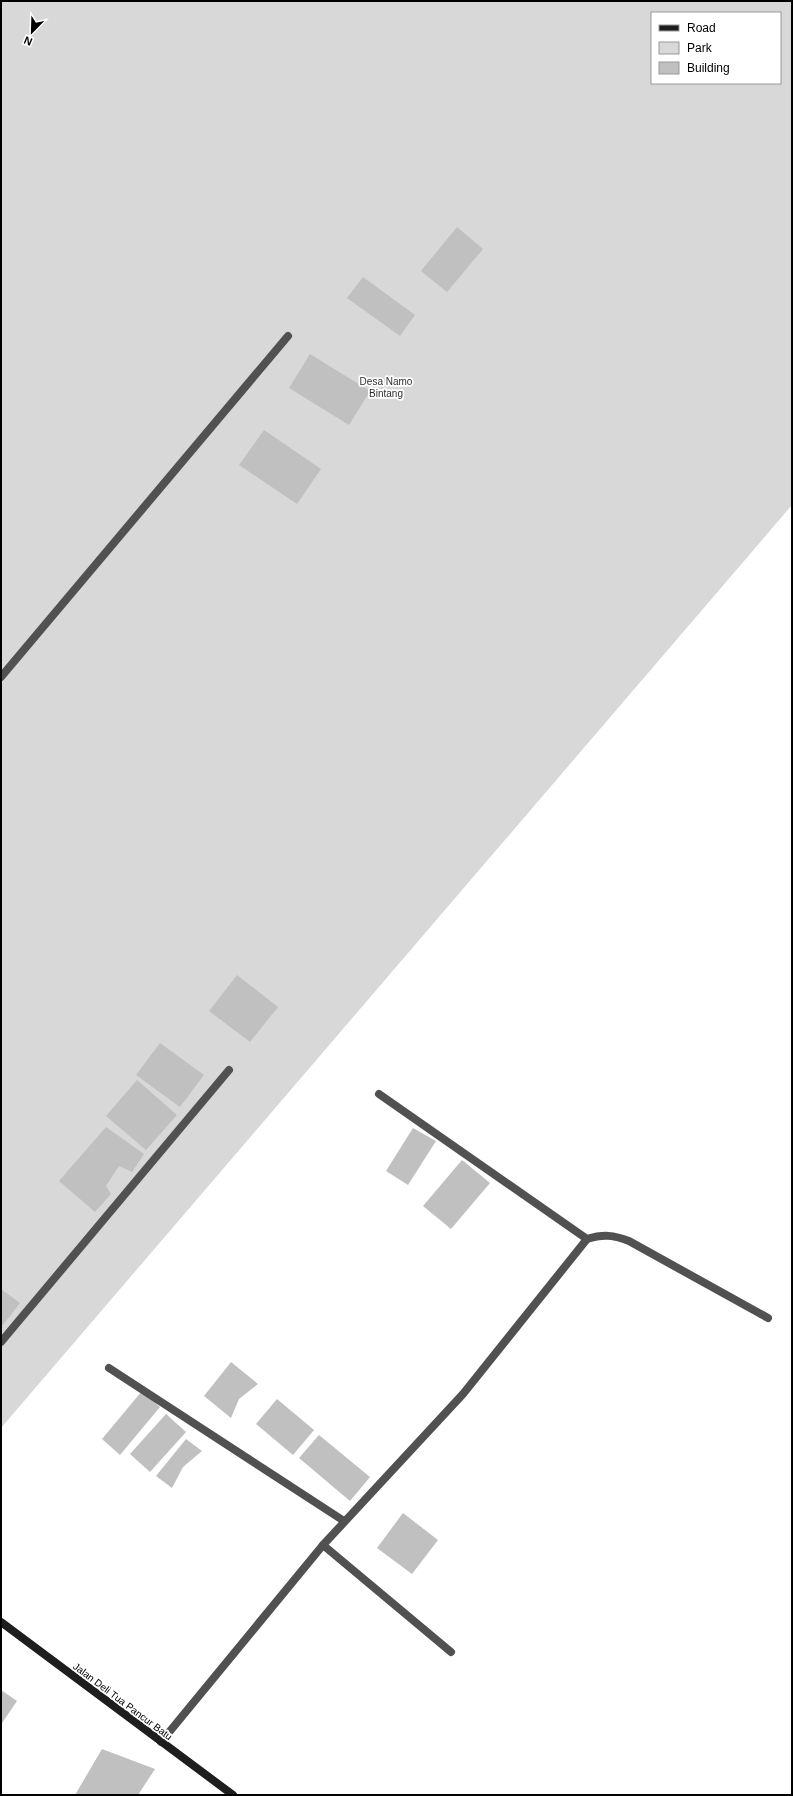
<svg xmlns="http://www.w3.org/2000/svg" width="793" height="1796" viewBox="0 0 793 1796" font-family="Arial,sans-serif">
	<rect width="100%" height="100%" fill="#fff"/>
	<path fill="#d8d8d8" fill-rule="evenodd" d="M 1,1 L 792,1 L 792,505 L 1,1428 ZM 652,13 L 780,13 L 780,83 L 652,83 Z"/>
	<g fill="#c0c0c0">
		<path d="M 457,227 L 483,249 L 447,292 L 421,271 Z"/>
		<path d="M 363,277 L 415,315 L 400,336 L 347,298 Z"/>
		<path d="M 310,354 L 370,391 L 349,425 L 289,388 Z"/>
		<path d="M 264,430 L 321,469 L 297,504 L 239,465 Z"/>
		<path d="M 237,975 L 278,1007 L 250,1042 L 209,1011 Z"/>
		<path d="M 160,1043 L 204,1075 L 180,1107 L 136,1075 Z"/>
		<path d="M 137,1080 L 177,1115 L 146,1150 L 106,1116 Z"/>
		<path d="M 106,1127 L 144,1154 L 132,1172 L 119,1166 L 106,1186 L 111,1194 L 95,1212 L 59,1181 Z"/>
		<path d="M 413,1128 L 436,1141 L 408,1185 L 386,1171 Z"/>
		<path d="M 462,1160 L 490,1183 L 451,1229 L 423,1206 Z"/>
		<path d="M 1,1289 L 20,1303 L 3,1325 L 1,1323 Z"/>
		<path d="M 231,1362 L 258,1384 L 239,1399 L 231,1418 L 204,1396 Z"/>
		<path d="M 142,1391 L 160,1407 L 120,1455 L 102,1439 Z"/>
		<path d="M 277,1399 L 314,1430 L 293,1455 L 256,1424 Z"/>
		<path d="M 166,1414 L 186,1432 L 150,1472 L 130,1454 Z"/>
		<path d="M 319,1435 L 370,1477 L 350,1501 L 299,1458 Z"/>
		<path d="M 186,1439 L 202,1451 L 183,1467 L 172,1488 L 156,1476 Z"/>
		<path d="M 403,1513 L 438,1540 L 412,1574 L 377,1548 Z"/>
		<path d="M 1,1690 L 17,1701 L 2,1723 L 1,1722 Z"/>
		<path d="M 102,1749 L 155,1769 L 138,1795 L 75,1795 Z"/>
	</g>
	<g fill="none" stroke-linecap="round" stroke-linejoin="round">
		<path stroke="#515151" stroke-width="8" d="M 1,677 L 288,336"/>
		<g stroke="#515151" stroke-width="8">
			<path d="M 379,1094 L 587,1239"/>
			<path d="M 1,1342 L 229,1070"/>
			<path d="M 109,1368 L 344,1521"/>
			<path d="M 323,1545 L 451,1652"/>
			<path d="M 161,1742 L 323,1545 L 463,1394 L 587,1239 C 603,1234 614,1235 629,1241 L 768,1318"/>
		</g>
		<path stroke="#1e1e1e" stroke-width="8" d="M 1,1622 L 233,1795"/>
	</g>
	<g text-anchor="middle" stroke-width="3.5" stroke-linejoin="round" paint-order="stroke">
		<g font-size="10" fill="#2f2f2f" stroke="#fff">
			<text x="386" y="385">Desa Namo<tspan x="386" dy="12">Bintang</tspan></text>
		</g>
		<g font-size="10" fill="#000" stroke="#fff">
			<text transform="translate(123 1701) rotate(37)" y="4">Jalan Deli Tua Pancur Batu</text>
		</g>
	</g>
	<rect width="793" height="1796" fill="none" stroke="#000000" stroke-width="4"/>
	<rect x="651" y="12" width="130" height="72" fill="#ffffff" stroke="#999999"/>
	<rect x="659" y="25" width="20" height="6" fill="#1e1e1e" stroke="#999999"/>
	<text x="687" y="32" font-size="12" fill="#000000">Road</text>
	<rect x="659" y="42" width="20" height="12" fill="#d8d8d8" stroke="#999999"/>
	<text x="687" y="52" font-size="12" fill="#000000">Park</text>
	<rect x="659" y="62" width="20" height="12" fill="#c0c0c0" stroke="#999999"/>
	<text x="687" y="72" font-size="12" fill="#000000">Building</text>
	<g transform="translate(32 32) rotate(203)" stroke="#ffffff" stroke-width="3" paint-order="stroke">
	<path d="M0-3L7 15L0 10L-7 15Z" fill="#000000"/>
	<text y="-6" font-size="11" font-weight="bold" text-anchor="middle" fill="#000000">N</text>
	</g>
</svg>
